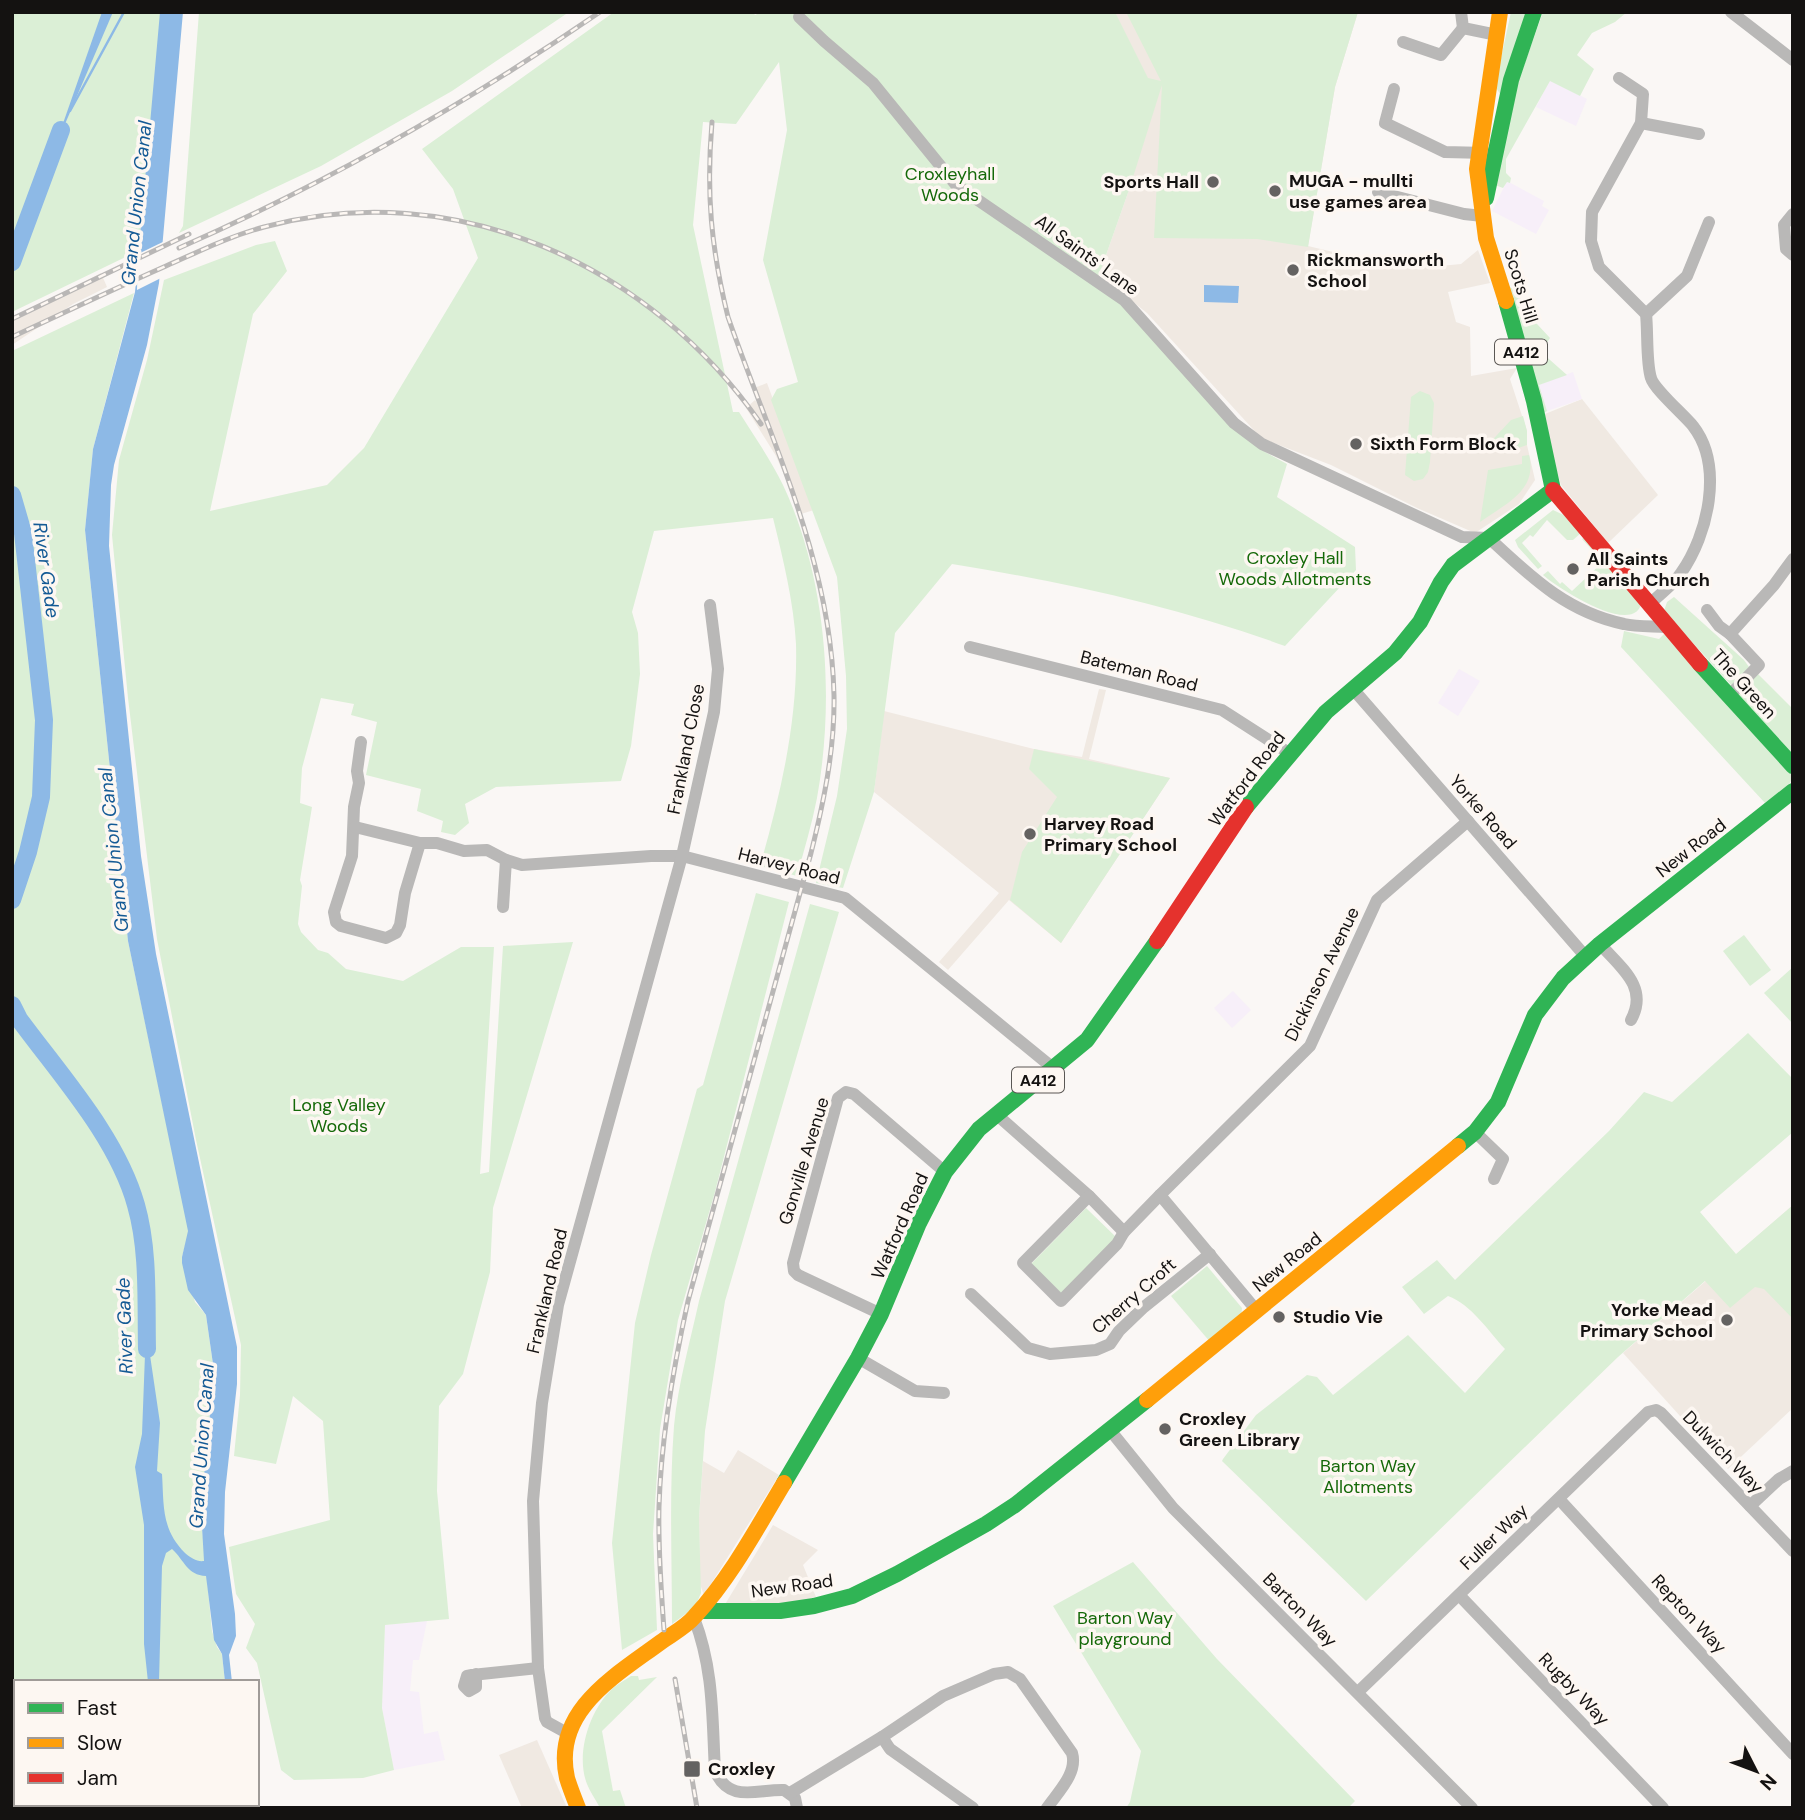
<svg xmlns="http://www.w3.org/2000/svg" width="1805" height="1820" viewBox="0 0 1805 1820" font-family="'DM Sans',sans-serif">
	<rect width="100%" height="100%" fill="#faf7f5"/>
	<g fill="#f0e9e2">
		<path d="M 1106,12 L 1358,12 L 1335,87 L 1308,246 L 1346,255 L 1392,258 L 1440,266 L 1461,264 L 1478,250 L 1490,283 L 1448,292 L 1456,322 L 1470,327 L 1471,376 L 1517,368 L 1510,379 L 1527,431 L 1527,445 L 1535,480 L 1519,504 L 1475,533 L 1417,508 L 1331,465 L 1261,438 L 1147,313 L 1099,275 L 1129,190 L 1091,64 Z"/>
		<path d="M 101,273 L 107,287 L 73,304 L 12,345 L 12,318 Z"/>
		<path d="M 767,383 L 814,510 L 801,514 L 776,456 L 746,408 L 755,400 L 765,414 L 754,388 Z"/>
		<path d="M 1582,399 L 1658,495 L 1608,543 L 1561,485 L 1540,416 Z"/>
		<path d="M 1099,689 L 1106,690 L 1089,759 L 1170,778 L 1061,943 L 1009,900 L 948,970 L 939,962 L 999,893 L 874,792 L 884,711 L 1034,749 L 1082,757 Z"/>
		<path d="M 1793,1205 L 1793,1408 L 1728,1469 L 1623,1353 Z"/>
		<path d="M 738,1450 L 779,1475 L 704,1595 L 700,1584 L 699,1518 L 703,1461 L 724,1473 Z"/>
		<path d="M 773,1525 L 818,1550 L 803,1565 L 816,1597 L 796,1602 L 724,1606 Z"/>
		<path d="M 537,1740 L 567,1808 L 522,1808 L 499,1755 Z"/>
	</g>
	<g fill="#f7eff9">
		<path d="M 1550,80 L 1587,99 L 1576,126 L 1536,107 Z"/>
		<path d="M 1507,181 L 1544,201 L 1542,206 L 1549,210 L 1536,234 L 1492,211 Z"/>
		<path d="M 1573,372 L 1582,399 L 1547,411 L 1538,385 Z"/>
		<path d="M 1459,669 L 1480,681 L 1458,716 L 1438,703 Z"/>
		<path d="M 1233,991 L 1251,1010 L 1232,1028 L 1214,1008 Z"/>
		<path d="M 427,1621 L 419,1660 L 413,1660 L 410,1691 L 419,1692 L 424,1734 L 438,1731 L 445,1760 L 394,1770 L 382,1708 L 385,1625 Z"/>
	</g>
	<g fill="#dbefd6">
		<path d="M 12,12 L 166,12 L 138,251 L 12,312 Z"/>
		<path d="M 199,12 L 569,12 L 452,91 L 321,166 L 179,233 L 183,226 Z"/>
		<path d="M 614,12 L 749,12 L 756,15 L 758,12 L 1115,12 L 1148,78 L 1161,81 L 1126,12 L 1358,12 L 1335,87 L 1308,247 L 1257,239 L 1154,238 L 1162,85 L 1129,190 L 1099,275 L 1094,283 L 1119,301 L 1265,452 L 1287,464 L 1277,497 L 1355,547 L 1356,570 L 1285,646 C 1178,607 1064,582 952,564 L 895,633 L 874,792 L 843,888 L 816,883 L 837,796 L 847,729 L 846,676 L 837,577 L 771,400 L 777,389 L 798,382 L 763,260 L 787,130 L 779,62 L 736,124 L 703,122 L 693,225 L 733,412 L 739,412 C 754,436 771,460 783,485 C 827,579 835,698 817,798 C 812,824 804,850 797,876 L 760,866 C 781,793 798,720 796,644 C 794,604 783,558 773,518 L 654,531 L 632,612 L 638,633 L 640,674 L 631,746 L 621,781 L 496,787 L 465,804 L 469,823 L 455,835 L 441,832 L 443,821 L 417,811 L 421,789 L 366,775 L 377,722 L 351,715 L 354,704 L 321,698 L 302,768 L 300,803 L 312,807 L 300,880 L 302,886 L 298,924 L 301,932 L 318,950 L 328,953 L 346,969 L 403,981 L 461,947 L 494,947 L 480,1174 L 489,1172 L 503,946 L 573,942 L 493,1208 L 490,1272 L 463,1374 L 439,1406 L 437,1491 L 449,1619 L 385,1625 L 382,1708 L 394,1770 L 363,1778 L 294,1780 L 281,1770 L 257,1663 L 246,1648 L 255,1624 L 236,1594 L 229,1547 L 330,1520 L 323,1421 L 293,1396 L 276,1464 L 234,1456 L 240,1395 L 241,1345 L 196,1140 L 157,939 L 128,698 L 112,535 L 119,460 L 147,360 L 164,280 L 256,245 L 275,241 L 287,271 L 253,314 L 210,511 L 327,485 L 364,448 L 478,258 L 453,189 L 422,149 Z"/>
		<path d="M 1511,12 L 1529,12 L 1500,94 L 1495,86 Z"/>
		<path d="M 1543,12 L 1627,12 L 1615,22 L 1592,33 L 1577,55 L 1594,69 L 1580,96 L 1550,81 L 1506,159 L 1506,173 L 1511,178 L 1510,183 L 1507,182 L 1503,188 L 1495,185 L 1517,85 Z"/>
		<path d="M 1507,284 L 1528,304 L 1525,311 L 1550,338 L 1541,352 L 1567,375 L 1539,385 L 1547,411 L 1542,414 Z"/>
		<path d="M 134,293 L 93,449 L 85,530 L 128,941 L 189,1231 L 182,1257 L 195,1302 L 206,1315 L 214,1371 L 205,1461 L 202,1527 L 212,1631 L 217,1647 L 222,1654 L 225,1682 L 16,1682 L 16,1804 L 157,1804 L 157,1808 L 12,1808 L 12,351 Z"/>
		<path d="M 1420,391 L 1430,395 L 1434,403 L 1430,462 L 1428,472 L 1423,479 L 1414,481 L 1405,475 L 1411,397 Z"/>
		<path d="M 1523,416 L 1527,431 L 1527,445 L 1516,449 L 1513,444 L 1483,450 L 1511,420 Z"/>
		<path d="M 1529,455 C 1538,491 1505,504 1480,522 L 1488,470 L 1522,464 L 1522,456 Z"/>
		<path d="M 1553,510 L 1570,518 L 1582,532 L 1573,540 L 1567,540 L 1547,520 L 1533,537 L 1530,535 L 1522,543 L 1542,566 L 1538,569 L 1518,547 L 1515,540 Z"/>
		<path d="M 1586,536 L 1642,599 C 1639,641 1559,589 1543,575 L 1548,571 L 1560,584 L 1562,582 L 1572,591 L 1603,562 L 1582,539 Z"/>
		<path d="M 1674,597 L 1744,660 L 1749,667 L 1732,686 L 1664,611 L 1667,602 Z"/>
		<path d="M 1624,631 L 1659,639 L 1664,634 L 1790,769 C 1797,787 1778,794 1765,803 L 1621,647 Z"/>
		<path d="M 1757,673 L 1793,709 L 1793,755 L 1738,697 L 1738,690 Z"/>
		<path d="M 1034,749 L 1170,778 L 1061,943 L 1010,900 L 1022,852 L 1057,797 L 1029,769 Z"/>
		<path d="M 756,893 L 789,902 L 715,1192 L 678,1320 L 660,1429 L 653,1534 L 657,1630 L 622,1650 L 612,1543 L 635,1323 L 651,1255 L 697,1089 L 703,1085 Z"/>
		<path d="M 810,904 L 839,912 L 725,1301 L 705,1431 L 699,1518 L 701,1593 L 695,1607 L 672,1624 C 672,1558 669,1492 674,1426 C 678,1384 690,1342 699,1301 Z"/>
		<path d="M 1744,935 L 1771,970 L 1750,986 L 1723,951 Z"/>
		<path d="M 1793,967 L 1793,1024 L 1764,993 Z"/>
		<path d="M 1748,1033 L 1793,1079 L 1793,1132 L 1700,1212 L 1736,1254 L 1793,1205 L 1793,1319 L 1764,1289 L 1755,1287 L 1730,1308 L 1705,1281 L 1618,1357 L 1366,1601 L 1222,1461 L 1223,1459 L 1256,1415 L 1307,1375 L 1317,1377 L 1333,1395 L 1408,1335 L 1465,1393 L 1505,1349 C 1489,1332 1471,1304 1448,1296 L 1424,1314 L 1402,1287 L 1437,1260 L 1455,1280 L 1609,1131 L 1644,1092 L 1672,1102 Z"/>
		<path d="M 1086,1208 L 1117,1238 L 1062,1294 L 1031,1264 Z"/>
		<path d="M 1207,1266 L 1242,1308 L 1241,1318 L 1211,1343 L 1171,1296 Z"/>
		<path d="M 1133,1562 L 1217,1659 L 1355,1801 L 1348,1808 L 1126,1808 L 1130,1802 L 1141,1751 L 1053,1606 Z"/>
		<path d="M 631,1676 L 638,1676 L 639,1680 L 657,1677 L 602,1731 L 613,1791 L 620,1790 L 626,1808 L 600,1808 C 596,1800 590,1792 587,1784 C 575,1754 590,1709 613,1688 C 618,1684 625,1680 631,1676 Z"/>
	</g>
	<g fill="#8db9e6">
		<path d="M 102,12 L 113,12 L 53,152 Z"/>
		<path d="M 160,12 L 183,12 L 159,283 L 147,345 L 114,465 L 111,485 L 109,546 L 141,856 L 156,954 L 237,1347 L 237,1384 L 225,1492 L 224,1534 L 235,1614 L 236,1636 L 229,1655 L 232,1682 L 225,1682 L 222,1654 L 214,1640 L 206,1576 C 187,1575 185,1561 172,1549 L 166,1553 L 162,1566 L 159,1682 L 148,1682 L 144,1644 L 144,1525 L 135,1467 L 142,1434 L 146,1328 L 160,1423 L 157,1471 L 162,1474 C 164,1505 161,1529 185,1553 C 191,1558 197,1562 204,1561 L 202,1527 L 203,1486 L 214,1371 L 206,1315 L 188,1290 L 182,1263 L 182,1257 L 188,1231 L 128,941 L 85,530 L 93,449 L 135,292 Z"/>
		<path d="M 1204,285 L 1239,286 L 1238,303 L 1204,302 Z"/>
	</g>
	<path fill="#faf7f5" d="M 167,240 L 163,277 L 137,290 L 138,254 Z"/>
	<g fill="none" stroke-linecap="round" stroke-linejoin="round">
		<path stroke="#8db9e6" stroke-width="2.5" d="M 70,111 L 124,12"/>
		<g stroke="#8db9e6" stroke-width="18">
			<path d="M 12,262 L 61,130"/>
			<path d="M 12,495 L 23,533 L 44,720 L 41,797 L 28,852 L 12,900"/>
			<path d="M 12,1005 L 19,1019 C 60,1075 117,1137 136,1205 C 149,1250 146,1302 147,1349"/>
			<path d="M 157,1804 L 157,1808"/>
		</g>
		<g stroke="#b9b8b7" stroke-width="12">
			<path d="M 1461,12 L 1463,28 L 1497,35"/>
			<path d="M 1731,12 L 1793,60"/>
			<path d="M 799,17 L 824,41 L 873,83 L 956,185 L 1124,300 L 1234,423 L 1262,444 L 1462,537 L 1489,538 C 1530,576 1566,612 1624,624 C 1637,627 1653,626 1667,627"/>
			<path d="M 1403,42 L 1441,55 L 1463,28"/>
			<path d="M 1619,78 L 1643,94 L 1641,123 L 1592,212 L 1591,241 L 1599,267 L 1646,314 C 1648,331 1646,363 1651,378 C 1654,389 1684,415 1693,426 C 1724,466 1708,535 1681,573 C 1674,584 1661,593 1651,603"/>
			<path d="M 1394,89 L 1385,123 L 1445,152 L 1486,153"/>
			<path d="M 1641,123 L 1699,134"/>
			<path d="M 1378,192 L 1464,214 L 1483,216"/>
			<path d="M 1793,214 L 1784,225 L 1786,249 L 1793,255"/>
			<path d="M 1646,314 L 1687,276 L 1709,222"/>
			<path d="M 1707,610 L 1719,626 L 1730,634"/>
			<path d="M 970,647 L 1222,710 L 1289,753"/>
			<path d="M 1353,689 L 1586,957"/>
			<path d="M 1728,697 L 1759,665 L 1730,634 L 1774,585 L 1793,559"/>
			<path d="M 361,742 L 357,771 L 359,783 L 354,807 L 352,856 L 334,912 L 336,922 L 341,926 L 386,938 L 396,933 L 400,925 L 405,893 L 420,843"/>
			<path d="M 355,827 L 420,843 L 437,843 L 464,851 L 487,850 L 506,860"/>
			<path d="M 503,907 L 506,860 L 522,865 L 651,856 L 682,856 L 845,898 L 1053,1068"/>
			<path d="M 1600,944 C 1621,968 1649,987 1631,1020"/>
			<path d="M 996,1114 L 1089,1196 L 1124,1232 L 1160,1195 L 1257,1311"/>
			<path d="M 1475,1132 L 1503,1159 L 1494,1179"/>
			<path d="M 1160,1195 L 1310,1046 L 1377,900 L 1468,821"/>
			<path d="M 1089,1196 L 1023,1263 L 1061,1301 L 1117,1244 L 1124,1232"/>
			<path d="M 971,1294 L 1028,1348 L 1050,1354 L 1096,1350 L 1110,1344 L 1119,1331 L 1144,1307 L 1210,1254"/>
			<path d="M 881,1314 L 798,1275 L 794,1271 L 793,1263 L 838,1098 L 846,1092 L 854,1094 L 945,1172"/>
			<path d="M 858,1358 L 915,1391 L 944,1393"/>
			<path d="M 1110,1430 L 1173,1508 L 1472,1808"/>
			<path d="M 1559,1499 L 1793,1754"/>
			<path d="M 1750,1506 L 1779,1479 L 1793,1471"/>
			<path d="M 1459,1595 L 1663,1808"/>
			<path d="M 694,1618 C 714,1670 712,1717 715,1771 C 730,1804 757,1789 784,1790 L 795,1798 L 797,1808"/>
			<path d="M 476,1674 L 476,1687 L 469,1691 L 464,1686 L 467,1676 L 472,1675 L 538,1668"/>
			<path d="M 1358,1692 L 1648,1412 L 1656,1410 L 1661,1413 L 1793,1551"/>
			<path d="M 567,1733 L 547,1722 L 545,1718 L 538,1668 L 533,1501 L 542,1403 L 558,1305 L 682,856 L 714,712 L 718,669 L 710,605"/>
			<path d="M 882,1737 L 890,1749 L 973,1808"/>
			<path d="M 790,1793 L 882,1737 L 943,1696 L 994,1674 L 1008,1672 L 1020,1679 L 1072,1753 C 1078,1773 1058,1792 1047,1808"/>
			<path d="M 181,1804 L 181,1808"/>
		</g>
		<g stroke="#30b455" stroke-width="16">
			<path d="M 1486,198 L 1511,80 L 1534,12"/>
			<path d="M 1700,664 L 1793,766"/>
			<path d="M 1246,807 L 1326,712 L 1395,653 L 1420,622 L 1441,582 L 1453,565 L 1553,490 L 1534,401 L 1506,301"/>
			<path d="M 1458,1146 L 1475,1132 L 1498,1102 L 1535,1015 L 1563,978 L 1600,944 L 1793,791"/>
			<path d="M 784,1483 L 858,1358 L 881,1314 L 919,1223 L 945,1172 L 979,1129 L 1087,1040 L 1157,941"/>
			<path d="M 701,1611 L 780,1611 L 814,1606 L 852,1596 L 897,1574 L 986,1524 L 1015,1505 L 1147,1400"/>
		</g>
		<g stroke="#ff9f0a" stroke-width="16">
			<path d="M 1500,12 L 1477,169 L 1486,238 L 1506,301"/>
			<path d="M 1147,1400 L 1458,1146"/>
			<path d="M 578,1808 C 574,1798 570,1788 567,1778 C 552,1711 615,1676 661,1642 C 672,1634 686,1627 695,1616 C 731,1577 757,1528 784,1483"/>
		</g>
		<g stroke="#e5322d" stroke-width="16">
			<path d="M 1553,490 L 1700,664"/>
			<path d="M 1157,941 L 1246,807"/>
		</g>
		<defs>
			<g id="rail">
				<path d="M 179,248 C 327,183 467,103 600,12"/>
				<path d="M 12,319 L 189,234"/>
				<path d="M 12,337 C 63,313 114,289 166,266 C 198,252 230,236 264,227 C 455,175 651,265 761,424"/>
				<path d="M 664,1630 C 661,1589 658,1548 659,1507 C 661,1437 673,1369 688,1301 L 811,853 C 824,801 835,748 834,695 C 831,561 771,441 728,317 C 711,248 706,193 712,122"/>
				<path d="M 675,1679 L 697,1808"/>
			</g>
		</defs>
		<use href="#rail" stroke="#b9b7b6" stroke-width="5"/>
		<use href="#rail" stroke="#fdf7f2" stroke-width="2.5" stroke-dasharray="8" stroke-linecap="butt"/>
	</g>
	<g fill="#646261" stroke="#fdf7f2" stroke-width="2.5">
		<circle cx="1213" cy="182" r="7"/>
		<circle cx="1275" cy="191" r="7"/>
		<circle cx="1293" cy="270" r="7"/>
		<circle cx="1356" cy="444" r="7"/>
		<circle cx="1573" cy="569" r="7"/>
		<circle cx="1030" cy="834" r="7"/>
		<circle cx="1279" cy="1317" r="7"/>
		<circle cx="1727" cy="1320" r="7"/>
		<circle cx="1165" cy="1429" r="7"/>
		<rect x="683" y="1760" width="18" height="18" rx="3.5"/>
	</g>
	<g text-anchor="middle" stroke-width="7" stroke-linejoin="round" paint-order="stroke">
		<g fill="#fdf7f2" stroke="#5a5754" stroke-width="2">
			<rect x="1495" y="339.5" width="52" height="25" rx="5"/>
			<rect x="1012" y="1067.5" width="52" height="25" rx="5"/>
		</g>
		<g font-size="16" font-weight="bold" fill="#141211">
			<text x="1521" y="358">A412</text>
			<text x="1038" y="1086">A412</text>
		</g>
		<g font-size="18" fill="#156909" stroke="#fdf7f2">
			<text x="950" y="180">Croxleyhall<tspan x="950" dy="21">Woods</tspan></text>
			<text x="1295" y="564">Croxley Hall<tspan x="1295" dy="21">Woods Allotments</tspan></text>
			<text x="339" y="1111">Long Valley<tspan x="339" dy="21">Woods</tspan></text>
			<text x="1368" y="1472">Barton Way<tspan x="1368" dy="21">Allotments</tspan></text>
			<text x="1125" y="1624">Barton Way<tspan x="1125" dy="21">playground</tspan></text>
		</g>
		<g font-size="18" font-weight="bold" fill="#141211" stroke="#fdf7f2" text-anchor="start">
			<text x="1289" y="187">MUGA - mullti<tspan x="1289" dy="21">use games area</tspan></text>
			<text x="1199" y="188" text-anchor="end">Sports Hall</text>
			<text x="1307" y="266">Rickmansworth<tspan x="1307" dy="21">School</tspan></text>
			<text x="1370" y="450">Sixth Form Block</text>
			<text x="1587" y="565">All Saints<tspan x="1587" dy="21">Parish Church</tspan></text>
			<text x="1044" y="830">Harvey Road<tspan x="1044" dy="21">Primary School</tspan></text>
			<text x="1713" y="1316" text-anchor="end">Yorke Mead<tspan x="1713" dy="21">Primary School</tspan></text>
			<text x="1293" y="1323">Studio Vie</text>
			<text x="1179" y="1425">Croxley<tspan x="1179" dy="21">Green Library</tspan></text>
			<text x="708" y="1775">Croxley</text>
		</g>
		<g font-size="18" fill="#141211" stroke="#fdf7f2">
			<text transform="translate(1087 255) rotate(36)" y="6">All Saints' Lane</text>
			<text transform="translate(1521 286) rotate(73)" y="6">Scots Hill</text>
			<text transform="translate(1139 671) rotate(14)" y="6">Bateman Road</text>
			<text transform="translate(1744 684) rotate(48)" y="6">The Green</text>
			<text transform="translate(686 749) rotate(-79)" y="6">Frankland Close</text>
			<text transform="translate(1247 779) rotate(-53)" y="6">Watford Road</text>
			<text transform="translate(1483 812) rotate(49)" y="6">Yorke Road</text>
			<text transform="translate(1691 848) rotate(-38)" y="6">New Road</text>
			<text transform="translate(789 866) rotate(14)" y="6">Harvey Road</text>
			<text transform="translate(1322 974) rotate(-64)" y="6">Dickinson Avenue</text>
			<text transform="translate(804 1161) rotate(-73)" y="6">Gonville Avenue</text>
			<text transform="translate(900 1226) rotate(-66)" y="6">Watford Road</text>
			<text transform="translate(1287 1262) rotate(-39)" y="6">New Road</text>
			<text transform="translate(547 1291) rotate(-77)" y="6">Frankland Road</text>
			<text transform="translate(1134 1296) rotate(-41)" y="6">Cherry Croft</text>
			<text transform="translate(1723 1452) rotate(46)" y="6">Dulwich Way</text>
			<text transform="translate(1494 1537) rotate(-44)" y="6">Fuller Way</text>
			<text transform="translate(792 1586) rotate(-8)" y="6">New Road</text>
			<text transform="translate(1300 1610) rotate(45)" y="6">Barton Way</text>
			<text transform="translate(1689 1614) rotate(47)" y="6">Repton Way</text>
			<text transform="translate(1574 1689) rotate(46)" y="6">Rugby Way</text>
		</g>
		<g font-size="19" font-style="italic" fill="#145a95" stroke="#fdf7f2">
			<text transform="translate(136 203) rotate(-84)" y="7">Grand Union Canal</text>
			<text transform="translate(47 570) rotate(82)" y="7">River Gade</text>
			<text transform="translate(113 850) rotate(-96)" y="7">Grand Union Canal</text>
			<text transform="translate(124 1326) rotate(-92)" y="7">River Gade</text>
			<text transform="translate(201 1446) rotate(-86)" y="7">Grand Union Canal</text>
		</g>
	</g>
	<rect width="1805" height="1820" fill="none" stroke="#141211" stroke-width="28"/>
	<rect x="14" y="1680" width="245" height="126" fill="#fdf7f2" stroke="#a09b98" stroke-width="2"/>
	<rect x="28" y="1703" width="35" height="10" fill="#30b455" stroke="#a09b98" stroke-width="2"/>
	<text x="77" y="1715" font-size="21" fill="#141211">Fast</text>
	<rect x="28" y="1738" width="35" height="10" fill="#ff9f0a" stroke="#a09b98" stroke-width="2"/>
	<text x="77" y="1750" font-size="21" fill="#141211">Slow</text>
	<rect x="28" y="1773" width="35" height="10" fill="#e5322d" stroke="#a09b98" stroke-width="2"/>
	<text x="77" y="1785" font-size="21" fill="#141211">Jam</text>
	<g transform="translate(1756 1771) rotate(132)" stroke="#fdf7f2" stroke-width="5" paint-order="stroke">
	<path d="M0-5L12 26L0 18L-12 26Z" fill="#141211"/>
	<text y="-10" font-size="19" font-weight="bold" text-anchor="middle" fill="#141211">N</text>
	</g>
</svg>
